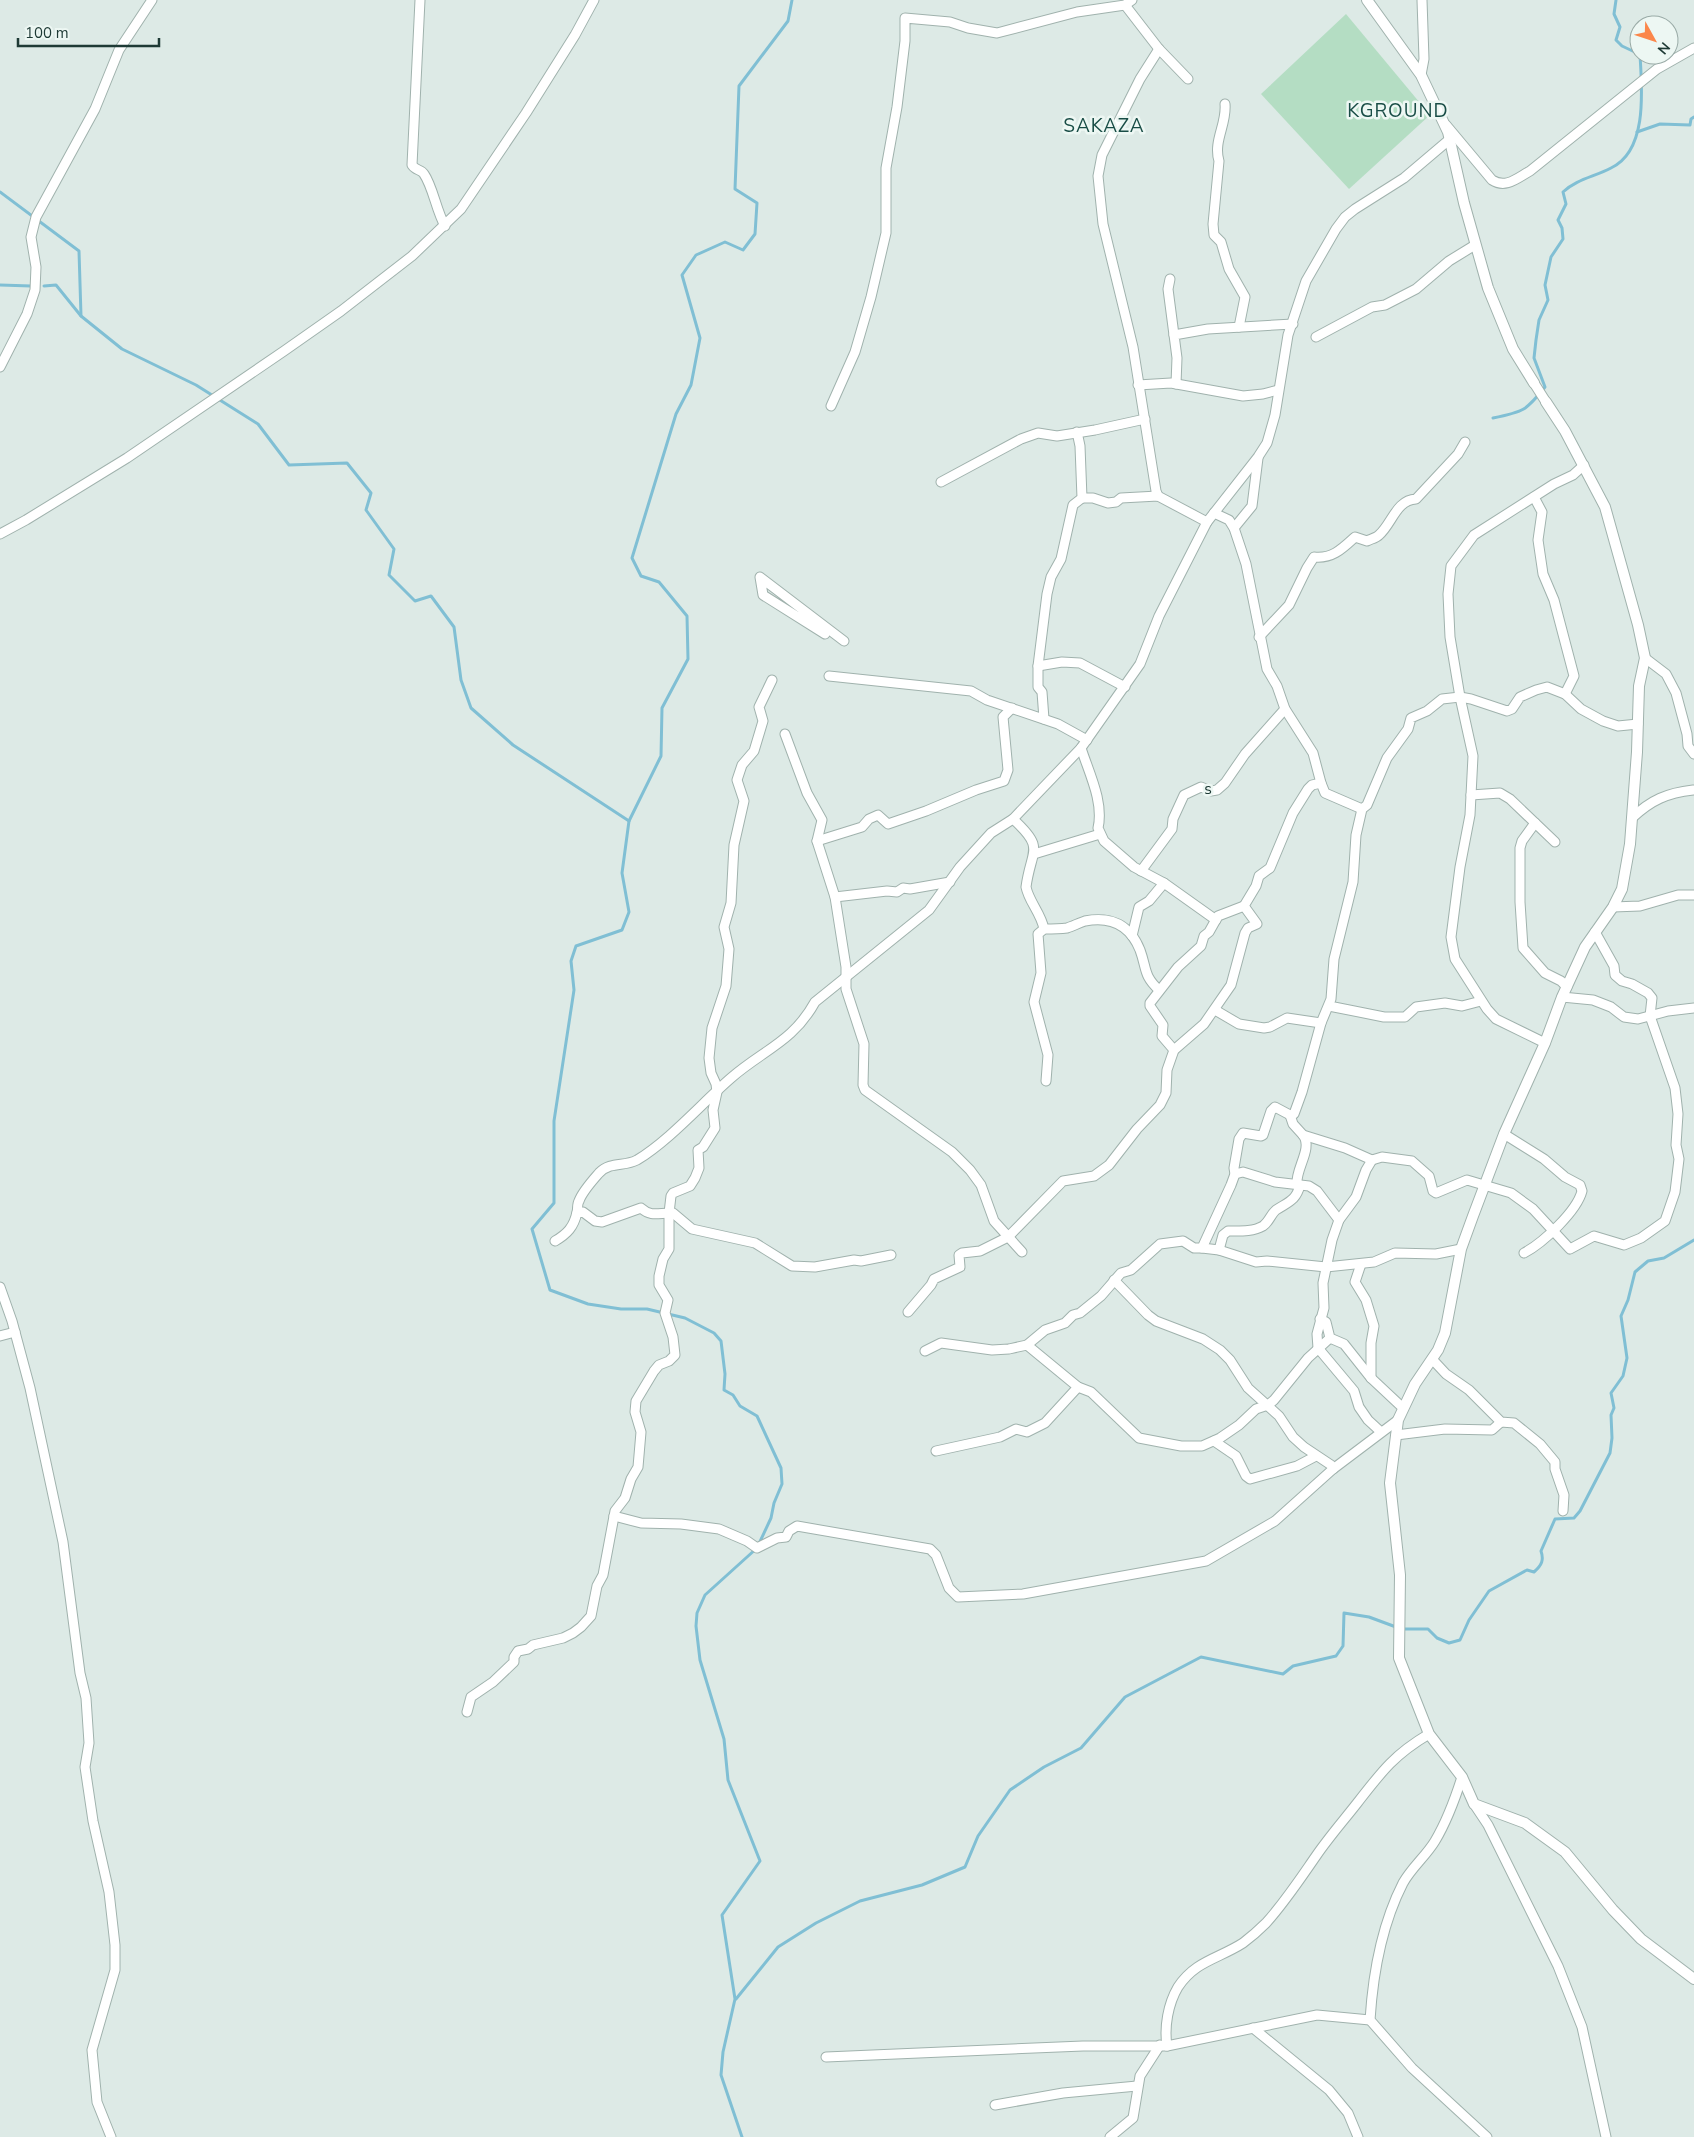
<svg xmlns="http://www.w3.org/2000/svg" width="1694" height="2137" viewBox="0 0 1694 2137" font-family="'Nunito Sans',sans-serif">
	<rect width="100%" height="100%" fill="#ddeae6"/>
	<path fill="#b4ddc3" d="M 1346,14 L 1430,115 L 1349,189 L 1261,94 Z"/>
	<g fill="none" stroke-linecap="round" stroke-linejoin="round">
		<g stroke="#80bfd4" stroke-width="3">
			<path d="M 1616,0 L 1614,14 L 1620,27 L 1616,40 L 1622,46 L 1639,54"/>
			<path d="M 1637,132 L 1660,124 L 1690,125 L 1691,119 L 1694,117"/>
			<path d="M 0,192 L 79,251 L 81,316"/>
			<path d="M 0,285 L 31,286"/>
			<path d="M 44,286 L 56,285 L 81,316 L 122,349 L 196,385 L 258,424 L 289,465 L 347,463 L 371,493 L 366,510 L 394,549 L 389,575 L 415,601 L 431,596 L 454,627 L 461,680 L 471,708 L 513,745 L 629,821"/>
			<path d="M 1493,418 C 1523,412 1526,411 1545,387 L 1534,358 L 1536,340 L 1539,320 L 1548,300 L 1545,285 L 1551,257 L 1563,239 L 1562,228 L 1558,220 L 1566,204 L 1563,192 C 1577,179 1594,177 1611,168 C 1648,151 1642,89 1640,55"/>
			<path d="M 1402,1629 L 1428,1629 L 1437,1638 L 1449,1643 L 1460,1640 L 1469,1620 L 1489,1591 L 1527,1570 L 1534,1572 C 1542,1565 1544,1560 1541,1551 L 1555,1519 L 1574,1518 L 1580,1511 L 1610,1453 L 1612,1438 L 1611,1415 L 1614,1408 L 1611,1393 L 1623,1376 L 1627,1358 L 1621,1316 L 1628,1300 L 1635,1272 L 1648,1261 L 1664,1258 L 1694,1240"/>
			<path d="M 736,1999 L 778,1947 L 816,1923 L 860,1901 L 922,1885 L 965,1867 L 978,1836 L 1010,1790 L 1044,1767 L 1081,1748 L 1125,1697 L 1201,1657 L 1283,1674 L 1293,1666 L 1336,1656 L 1343,1646 L 1344,1613 L 1369,1617 L 1396,1627"/>
			<path d="M 742,2137 L 721,2075 L 723,2052 L 735,1999 L 722,1915 L 760,1861 L 728,1780 L 724,1739 L 700,1660 L 696,1626 L 697,1613 L 705,1595 L 757,1548 L 771,1518 L 774,1503 L 782,1484 L 781,1468 L 757,1416 L 740,1406 L 733,1395 L 724,1390 L 725,1374 L 721,1341 L 714,1333 L 685,1318 L 647,1309 L 621,1309 L 588,1304 L 550,1290 L 532,1229 L 554,1203 L 554,1121 L 574,990 L 571,961 L 576,946 L 622,930 L 629,912 L 622,873 L 629,821 L 661,756 L 662,708 L 688,659 L 687,616 L 659,582 L 641,576 L 632,558 L 676,414 L 691,385 L 700,338 L 682,275 L 696,255 L 725,242 L 743,250 L 755,234 L 757,203 L 735,189 L 739,86 L 788,21 L 792,0"/>
		</g>
		<defs>
			<g id="minor">
				<path d="M 420,0 L 412,165 C 416,171 421,169 424,174 C 433,187 436,210 445,226"/>
				<path d="M 1125,5 L 1159,49 L 1188,79"/>
				<path d="M 1421,75 L 1424,59 L 1422,0"/>
				<path d="M 1225,104 C 1227,124 1213,141 1219,161 L 1213,224 L 1214,235 L 1221,242 L 1229,269 L 1245,297 L 1239,327"/>
				<path d="M 1446,125 L 1492,180 C 1506,189 1517,178 1530,171 L 1657,69 L 1694,48"/>
				<path d="M 1170,279 L 1168,289 L 1174,335"/>
				<path d="M 1316,337 L 1372,307 L 1385,305 L 1416,289 L 1449,261 L 1475,245"/>
				<path d="M 0,367 L 27,314 L 35,290 L 36,267 L 31,237 L 36,217 L 95,109 L 119,50 L 152,0"/>
				<path d="M 1534,383 L 1546,402"/>
				<path d="M 1176,384 L 1177,358 L 1174,335 L 1208,329 L 1293,324"/>
				<path d="M 1138,385 L 1171,383 L 1243,396 L 1263,394 L 1278,390"/>
				<path d="M 831,406 L 855,352 L 871,297 L 886,233 L 886,168 L 897,107 L 905,41 L 905,18 L 950,22 L 968,28 L 997,33 L 1077,12 L 1125,5 L 1132,0"/>
				<path d="M 941,482 L 1021,439 L 1038,433 L 1057,436 L 1095,430 L 1145,419"/>
				<path d="M 1158,496 L 1156,491 L 1133,347 L 1103,224 L 1098,176 L 1102,155 L 1140,79 L 1159,49"/>
				<path d="M 1534,497 L 1542,512 L 1538,540 L 1543,574 L 1554,600 L 1574,676 L 1565,694"/>
				<path d="M 1214,513 L 1229,520 L 1234,528 L 1246,564 L 1267,669 L 1277,686 L 1285,709 L 1313,753 L 1321,783 L 1325,793 L 1362,809"/>
				<path d="M 1207,522 L 1258,457 L 1267,443 L 1275,415 L 1288,335 L 1306,281 L 1336,229 L 1345,217 L 1355,209 L 1404,178 L 1450,139"/>
				<path d="M 1234,528 L 1252,506 L 1258,458"/>
				<path d="M 0,534 L 26,520 L 127,458 L 284,351 L 341,311 L 412,256 L 461,209 L 526,113 L 575,35 L 594,0"/>
				<path d="M 825,634 L 763,595 L 760,577 L 844,641"/>
				<path d="M 1259,637 L 1289,605 L 1307,568 L 1314,557 C 1332,559 1342,549 1355,537 L 1367,541 C 1371,539 1376,538 1379,535 C 1392,524 1396,500 1416,499 L 1458,454 L 1465,442"/>
				<path d="M 1645,658 L 1666,674 L 1676,693 L 1687,734 L 1688,746 L 1694,754"/>
				<path d="M 1038,666 L 1062,662 L 1080,663 L 1125,687"/>
				<path d="M 829,676 L 971,691 L 987,700 L 1058,724 L 1087,740"/>
				<path d="M 1044,719 L 1042,692 L 1038,687 L 1038,666 L 1047,594 L 1051,577 L 1061,559 L 1073,505 L 1082,498 L 1080,446 L 1077,432"/>
				<path d="M 785,734 L 807,793 L 822,820 L 817,841 L 835,897 L 846,967 L 846,989 L 864,1044 L 863,1085 L 865,1090 L 952,1152 L 970,1170 L 981,1185 L 994,1221 L 1022,1252"/>
				<path d="M 1081,748 C 1089,773 1104,802 1098,828 L 1104,841 L 1134,867 L 1164,883 L 1216,920"/>
				<path d="M 1471,795 L 1500,793 L 1510,799 L 1555,842"/>
				<path d="M 1632,818 C 1651,800 1667,793 1693,790"/>
				<path d="M 1013,819 C 1046,849 1031,849 1026,887 C 1029,902 1041,913 1044,929"/>
				<path d="M 1535,823 L 1522,841 L 1520,848 L 1520,902 L 1523,948 L 1545,973 L 1561,981 L 1567,987"/>
				<path d="M 817,841 L 862,827 L 869,819 L 878,815 L 888,824 L 926,811 L 976,790 L 1004,781 L 1008,770 L 1003,717 L 1012,708"/>
				<path d="M 1034,854 L 1100,834"/>
				<path d="M 1141,871 L 1172,829 L 1173,819 L 1184,795 L 1201,787 L 1211,791 L 1217,790 L 1225,783 L 1245,754 L 1285,709"/>
				<path d="M 835,897 L 887,891 L 897,892 L 903,888 L 910,889 L 950,882"/>
				<path d="M 1613,907 L 1640,906 L 1678,895 L 1694,895"/>
				<path d="M 1132,936 L 1139,907 L 1149,901 L 1164,883"/>
				<path d="M 1562,997 L 1593,1000 L 1611,1007 L 1624,1017 L 1638,1019 L 1668,1011 L 1694,1008"/>
				<path d="M 1329,1006 L 1384,1017 L 1405,1017 L 1416,1007 L 1445,1003 L 1462,1006 L 1481,1001"/>
				<path d="M 1215,1010 L 1239,1024 L 1264,1028 L 1270,1027 L 1287,1018 L 1321,1023"/>
				<path d="M 1545,1043 L 1496,1019 L 1487,1009 L 1455,959 L 1451,937 L 1460,867 L 1470,815 L 1473,756 L 1460,697 L 1450,637 L 1448,594 L 1451,566 L 1474,535 L 1554,484 L 1573,475 L 1584,465"/>
				<path d="M 1174,1050 L 1162,1036 L 1163,1025 L 1150,1006 L 1150,1003 L 1178,967 L 1201,946 L 1204,936 L 1209,932 L 1218,916 L 1244,906"/>
				<path d="M 1046,1081 L 1048,1055 L 1034,1002 L 1041,973 L 1038,934 L 1044,929 C 1051,929 1059,929 1067,928 C 1073,926 1079,923 1085,921 C 1111,916 1130,925 1140,950 C 1147,969 1143,975 1159,990"/>
				<path d="M 1290,1115 L 1293,1124 L 1303,1135 L 1345,1148 L 1372,1160 L 1382,1157 L 1412,1161 L 1429,1176 L 1433,1191 L 1436,1193 L 1467,1180 L 1511,1193 L 1533,1209 L 1570,1249 L 1594,1236 L 1624,1245 L 1641,1238 L 1665,1221 L 1675,1192 L 1679,1159 L 1676,1145 L 1678,1114 L 1675,1088 L 1650,1016 L 1652,998 L 1648,993 L 1632,984 L 1622,981 L 1615,975 L 1614,966 L 1595,932"/>
				<path d="M 1504,1134 L 1544,1159 L 1565,1177 L 1580,1185 L 1582,1191 C 1577,1211 1543,1243 1524,1253"/>
				<path d="M 1372,1160 L 1366,1170 L 1356,1197 L 1339,1220 L 1332,1240 L 1323,1283 L 1324,1308 L 1317,1334 L 1318,1348 L 1354,1391 L 1359,1407 L 1368,1420 L 1381,1432"/>
				<path d="M 1235,1174 L 1243,1172 L 1275,1182 L 1309,1186 L 1317,1191 L 1339,1220"/>
				<path d="M 1297,1183 C 1296,1168 1313,1148 1303,1135"/>
				<path d="M 577,1213 L 583,1212 L 595,1221 L 602,1222 L 641,1208 C 652,1218 660,1212 673,1213 L 692,1229 L 755,1243 L 792,1266 L 815,1267 L 854,1260 L 861,1261 L 891,1255"/>
				<path d="M 555,1241 C 567,1234 574,1227 577,1212 C 578,1209 577,1204 579,1201 C 582,1192 592,1181 599,1173 C 611,1161 624,1167 637,1160 C 670,1140 702,1103 731,1078 C 763,1050 793,1042 815,1002 L 929,910 L 960,867 L 991,833 L 1013,819 L 1081,748 L 1140,664 L 1159,616 L 1207,522 L 1158,496 L 1121,498 L 1116,502 L 1108,503 L 1093,498 L 1082,498"/>
				<path d="M 1202,1248 L 1219,1250 L 1256,1262 L 1267,1261 L 1326,1267 L 1374,1262 L 1395,1253 L 1436,1254 L 1461,1249"/>
				<path d="M 1219,1250 L 1223,1235 L 1228,1231 C 1239,1231 1253,1232 1263,1226 C 1269,1222 1271,1214 1276,1210 C 1288,1202 1296,1201 1300,1185"/>
				<path d="M 1361,1264 L 1355,1282 L 1366,1300 L 1374,1326 L 1371,1343 L 1371,1378"/>
				<path d="M 1114,1280 L 1148,1315 L 1156,1321 L 1203,1339 L 1220,1350 L 1230,1360 L 1248,1388 L 1279,1416 L 1293,1437 L 1304,1447 L 1331,1465 L 1333,1469"/>
				<path d="M 0,1287 L 12,1321 L 30,1388 L 63,1542 L 80,1673 L 86,1698 L 89,1743 L 85,1767 L 93,1821 L 109,1892 L 115,1945 L 115,1970 L 92,2050 L 97,2102 L 111,2137"/>
				<path d="M 908,1312 L 931,1285 L 934,1279 L 960,1267 L 959,1255 L 962,1253 L 980,1251 L 1008,1237 L 1063,1181 L 1094,1176 L 1109,1165 L 1137,1129 L 1160,1105 L 1166,1093 L 1167,1070 L 1174,1050 L 1204,1024 L 1231,985 L 1245,933 L 1248,928 L 1257,924 L 1244,906 L 1256,886 L 1259,876 L 1270,868 L 1293,813 L 1308,789 L 1312,785 L 1321,783"/>
				<path d="M 1320,1319 L 1326,1322 L 1330,1338 L 1344,1344 L 1371,1378 L 1403,1408"/>
				<path d="M 0,1336 L 15,1332"/>
				<path d="M 1027,1345 L 1078,1387 L 1091,1392 L 1139,1438 L 1181,1446 L 1202,1446 L 1220,1438 L 1239,1425 L 1256,1409 L 1268,1405 L 1274,1400 L 1308,1358 L 1330,1338"/>
				<path d="M 925,1351 L 941,1343 L 992,1350 L 1009,1349 L 1027,1345 L 1045,1330 L 1065,1323 L 1073,1315 L 1080,1313 L 1101,1296 L 1121,1273 L 1131,1270 L 1160,1244 L 1183,1241 L 1194,1248 L 1202,1248 L 1231,1185 L 1235,1174 L 1234,1168 L 1239,1139 L 1243,1133 L 1261,1136 L 1263,1135 L 1271,1111 L 1275,1107 L 1290,1115 L 1294,1114 L 1302,1092 L 1321,1023 L 1331,999 L 1334,959 L 1353,882 L 1356,835 L 1362,809 L 1367,805 L 1387,758 L 1408,729 L 1411,718 L 1427,711 L 1442,699 L 1460,697 L 1471,699 L 1507,711 L 1512,709 L 1520,697 L 1536,690 L 1547,687 L 1565,694 L 1581,709 L 1603,721 L 1618,726 L 1638,724"/>
				<path d="M 1432,1359 L 1446,1374 L 1469,1390 L 1501,1422 L 1514,1423 L 1540,1444 L 1555,1462 L 1555,1469 L 1564,1495 L 1563,1511"/>
				<path d="M 1396,1435 L 1445,1429 L 1492,1430 L 1501,1422"/>
				<path d="M 1214,1441 L 1236,1456 L 1246,1476 L 1250,1479 L 1297,1466 L 1316,1456"/>
				<path d="M 936,1451 L 1000,1437 L 1016,1429 L 1027,1432 L 1045,1423 L 1078,1387"/>
				<path d="M 614,1516 L 641,1523 L 681,1524 L 719,1529 L 747,1541 L 757,1548 L 777,1538 L 786,1537 L 789,1531 L 797,1526 L 930,1549 L 936,1555 L 949,1588 L 958,1597 L 1023,1594 L 1206,1561 L 1275,1521 L 1333,1469 L 1398,1420"/>
				<path d="M 467,1712 L 471,1697 L 493,1682 L 514,1662 L 514,1657 L 518,1651 L 528,1649 L 533,1645 L 563,1638 L 573,1633 L 581,1627 L 591,1616 L 597,1586 L 603,1575 L 615,1511 L 625,1498 L 631,1479 L 638,1467 L 641,1432 L 635,1412 L 636,1401 L 654,1371 L 659,1365 L 669,1361 L 675,1355 L 673,1337 L 665,1313 L 668,1300 L 659,1285 L 659,1276 L 663,1259 L 669,1249 L 669,1213 L 671,1196 L 673,1193 L 690,1186 L 695,1178 L 699,1168 L 698,1150 L 703,1147 L 715,1128 L 713,1110 L 717,1092 L 716,1084 L 711,1073 L 709,1058 L 712,1028 L 726,986 L 729,949 L 724,927 L 731,903 L 734,845 L 744,801 L 737,780 L 742,765 L 754,751 L 763,721 L 759,707 L 772,680"/>
				<path d="M 1462,1777 C 1455,1799 1447,1821 1435,1841 C 1426,1856 1412,1867 1403,1883 C 1381,1926 1373,1973 1370,2020 L 1412,2068 L 1487,2137"/>
				<path d="M 1474,1804 L 1488,1825 L 1558,1966 L 1582,2027 L 1606,2137"/>
				<path d="M 1253,2028 L 1329,2090 L 1348,2113 L 1358,2137"/>
				<path d="M 1167,2046 C 1164,2027 1168,2004 1178,1987 C 1195,1961 1218,1959 1243,1943 C 1251,1937 1259,1930 1266,1923 C 1285,1902 1300,1879 1316,1856 C 1329,1837 1344,1820 1358,1802 C 1382,1771 1395,1754 1429,1734"/>
				<path d="M 826,2057 L 1083,2046 L 1167,2046 L 1317,2015 L 1370,2020"/>
				<path d="M 995,2105 L 1063,2093 L 1137,2086"/>
				<path d="M 1110,2137 L 1133,2118 L 1140,2076 L 1160,2045"/>
			</g>
			<g id="tertiary">
				<path d="M 1367,0 L 1421,75 L 1448,132 L 1464,203 L 1488,288 L 1513,349 L 1534,383"/>
				<path d="M 1546,402 L 1565,431 L 1605,507 L 1638,625 L 1645,658 L 1639,686 L 1637,752 L 1630,844 L 1622,889 L 1613,907 L 1585,947 L 1562,997 L 1545,1043 L 1504,1134 L 1473,1216 L 1461,1249 L 1445,1333 L 1438,1350 L 1415,1384 L 1398,1420 L 1390,1483 L 1400,1575 L 1399,1658 L 1429,1734 L 1462,1777 L 1474,1804 L 1525,1823 L 1565,1852 L 1613,1910 L 1641,1939 L 1694,1979"/>
			</g>
		</defs>
		<use href="#minor" stroke="#a0b2ad" stroke-width="11"/>
		<use href="#tertiary" stroke="#a0b2ad" stroke-width="12"/>
		<use href="#minor" stroke="#fff" stroke-width="9"/>
		<use href="#tertiary" stroke="#fff" stroke-width="10"/>
	</g>
	<g text-anchor="middle" stroke-width="5" stroke-linejoin="round" paint-order="stroke">
		<g font-size="16" fill="#1e3a35" stroke="#edf7f3">
			<text transform="translate(1208 788) rotate(-1)" y="6">s</text>
		</g>
		<g font-size="19" letter-spacing="1" fill="#194d46" stroke="#edf7f3">
			<text x="1398" y="117">KGROUND</text>
			<text x="1104" y="132">SAKAZA</text>
		</g>
	</g>
	<g transform="translate(1654 40) rotate(130)"><circle r="24" fill="#edf7f3" stroke="#9aaba7"/>
	<path d="M0-4L9 19L0 12L-9 19Z" fill="#fb864a"/>
	<text y="-8" font-size="14" font-weight="bold" text-anchor="middle" fill="#1e3a35">N</text>
	</g>
	<path d="M18 38v8h141v-8" fill="none" stroke="#1e3a35" stroke-width="2.5"/>
	<text x="25" y="38" font-size="15" fill="#1e3a35" stroke="#edf7f3" stroke-width="4" paint-order="stroke">100 m</text>
</svg>
